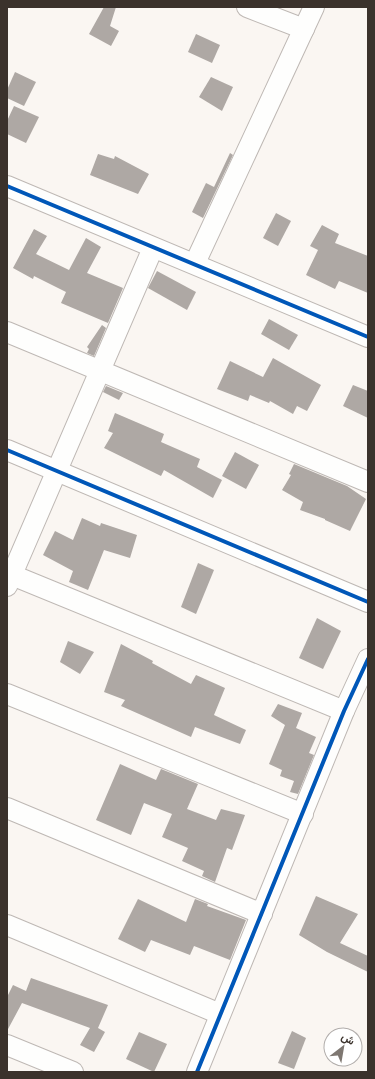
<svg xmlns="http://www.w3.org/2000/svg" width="375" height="1079" viewBox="0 0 375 1079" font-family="'Noto Sans',Vazirmatn,sans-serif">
	<rect width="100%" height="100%" fill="#faf6f2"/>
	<g fill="#aea8a4">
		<path d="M 104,7 L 116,7 L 110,26 L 119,31 L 111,46 L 89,34 Z"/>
		<path d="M 196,34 L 220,45 L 212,63 L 188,52 Z"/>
		<path d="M 15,72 L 36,82 L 24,106 L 7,98 L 7,90 Z"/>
		<path d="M 211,77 L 233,87 L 222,111 L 199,97 Z"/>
		<path d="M 14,106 L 39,117 L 26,143 L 7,134 L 7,121 Z"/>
		<path d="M 230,153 L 233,155 L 203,218 L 192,212 L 206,183 L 214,187 Z"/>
		<path d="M 98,154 L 114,159 L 115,156 L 149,174 L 138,194 L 90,175 Z"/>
		<path d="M 276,213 L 291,221 L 278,246 L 263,238 Z"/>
		<path d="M 322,225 L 339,234 L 335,243 L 368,256 L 368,293 L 339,281 L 335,289 L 306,275 L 318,250 L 310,246 Z"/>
		<path d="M 34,229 L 47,236 L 36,254 L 69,270 L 86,238 L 101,247 L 87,273 L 123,288 L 108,323 L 61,303 L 66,292 L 34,276 L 33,279 L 13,268 Z"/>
		<path d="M 157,271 L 196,292 L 187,310 L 148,288 Z"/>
		<path d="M 269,319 L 298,335 L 289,350 L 261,334 Z"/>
		<path d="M 102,325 L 106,328 L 94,356 L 87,353 L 89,349 L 87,347 Z"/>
		<path d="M 273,358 L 321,385 L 307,411 L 297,406 L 293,414 L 270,401 L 269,403 L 250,395 L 248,401 L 217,389 L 230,361 L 263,377 Z"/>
		<path d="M 353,385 L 368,391 L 368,418 L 343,406 Z"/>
		<path d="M 106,386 L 123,393 L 119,400 L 103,392 Z"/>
		<path d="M 115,413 L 164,434 L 161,442 L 200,459 L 197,467 L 222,480 L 213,498 L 164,470 L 161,476 L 104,448 L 113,433 L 108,431 Z"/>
		<path d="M 235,452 L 259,465 L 246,489 L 222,476 Z"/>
		<path d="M 294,464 L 347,486 L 366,499 L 350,531 L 325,520 L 325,519 L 300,510 L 303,502 L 282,490 L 291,475 L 289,474 Z"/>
		<path d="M 82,518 L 100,526 L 101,523 L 137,535 L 130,558 L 104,550 L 88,590 L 69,582 L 73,571 L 43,555 L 55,531 L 73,540 Z"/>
		<path d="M 198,563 L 214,570 L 196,614 L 181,607 Z"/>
		<path d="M 317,618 L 341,631 L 323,669 L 299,658 Z"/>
		<path d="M 68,641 L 94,652 L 80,674 L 60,662 Z"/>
		<path d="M 121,644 L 153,661 L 152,663 L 191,684 L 196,675 L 225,688 L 214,715 L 246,730 L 240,744 L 195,727 L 191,737 L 121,706 L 125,700 L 104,692 Z"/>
		<path d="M 278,704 L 302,713 L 296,728 L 316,737 L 309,753 L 314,755 L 298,794 L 290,792 L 294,781 L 280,776 L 282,770 L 269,764 L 285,725 L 271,716 Z"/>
		<path d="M 120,764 L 156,780 L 161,769 L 198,784 L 187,809 L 216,820 L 221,809 L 245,815 L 232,850 L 227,848 L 215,882 L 202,876 L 204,871 L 182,861 L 188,848 L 162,837 L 172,814 L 144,803 L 131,835 L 96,820 Z"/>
		<path d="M 316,896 L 358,914 L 340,943 L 368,956 L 368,972 L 327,952 L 299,935 Z"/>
		<path d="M 138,899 L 186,922 L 195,899 L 208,904 L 207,906 L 246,920 L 230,960 L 194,946 L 190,955 L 151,940 L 145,952 L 118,939 Z"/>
		<path d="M 31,978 L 108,1005 L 98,1028 L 105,1032 L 94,1052 L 80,1045 L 90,1028 L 22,1003 L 7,1031 L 7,997 L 13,985 L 26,991 Z"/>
		<path d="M 292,1031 L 306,1038 L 294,1069 L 278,1063 Z"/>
		<path d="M 139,1032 L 167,1044 L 154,1072 L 126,1059 Z"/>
	</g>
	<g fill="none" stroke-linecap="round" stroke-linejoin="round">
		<defs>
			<g id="street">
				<path d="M 247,7 L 304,29"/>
				<path d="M 7,186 L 368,337"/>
				<path d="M 195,263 L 314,7"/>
				<path d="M 7,332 L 368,482"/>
				<path d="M 7,450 L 368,602"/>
				<path d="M 7,573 L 344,711"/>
				<path d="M 7,586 L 153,248"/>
				<path d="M 7,694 L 303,814"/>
				<path d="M 7,808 L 262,914"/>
				<path d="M 7,925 L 220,1014"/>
				<path d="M 7,1045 L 73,1072"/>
				<path d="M 197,1072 L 344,711 L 368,659"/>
			</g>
		</defs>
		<use href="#street" stroke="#beb8b4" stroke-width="22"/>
		<use href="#street" stroke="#fefefd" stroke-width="20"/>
		<defs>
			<g id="cycleway">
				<path d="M 7,186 L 368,337"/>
				<path d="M 7,450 L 368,602"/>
				<path d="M 197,1072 L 344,711 L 368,659"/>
			</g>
		</defs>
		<use href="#cycleway" stroke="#fff" stroke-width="6"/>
		<use href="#cycleway" stroke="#0057b8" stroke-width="4"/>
	</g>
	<rect width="375" height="1079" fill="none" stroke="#3b322c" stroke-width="16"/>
	<g transform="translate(343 1047) rotate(31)"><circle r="19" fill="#ffffff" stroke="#b1adab"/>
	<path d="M0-3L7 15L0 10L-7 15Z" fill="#7e7771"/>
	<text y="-6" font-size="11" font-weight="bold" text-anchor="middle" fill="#3b322c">ش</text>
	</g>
</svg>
